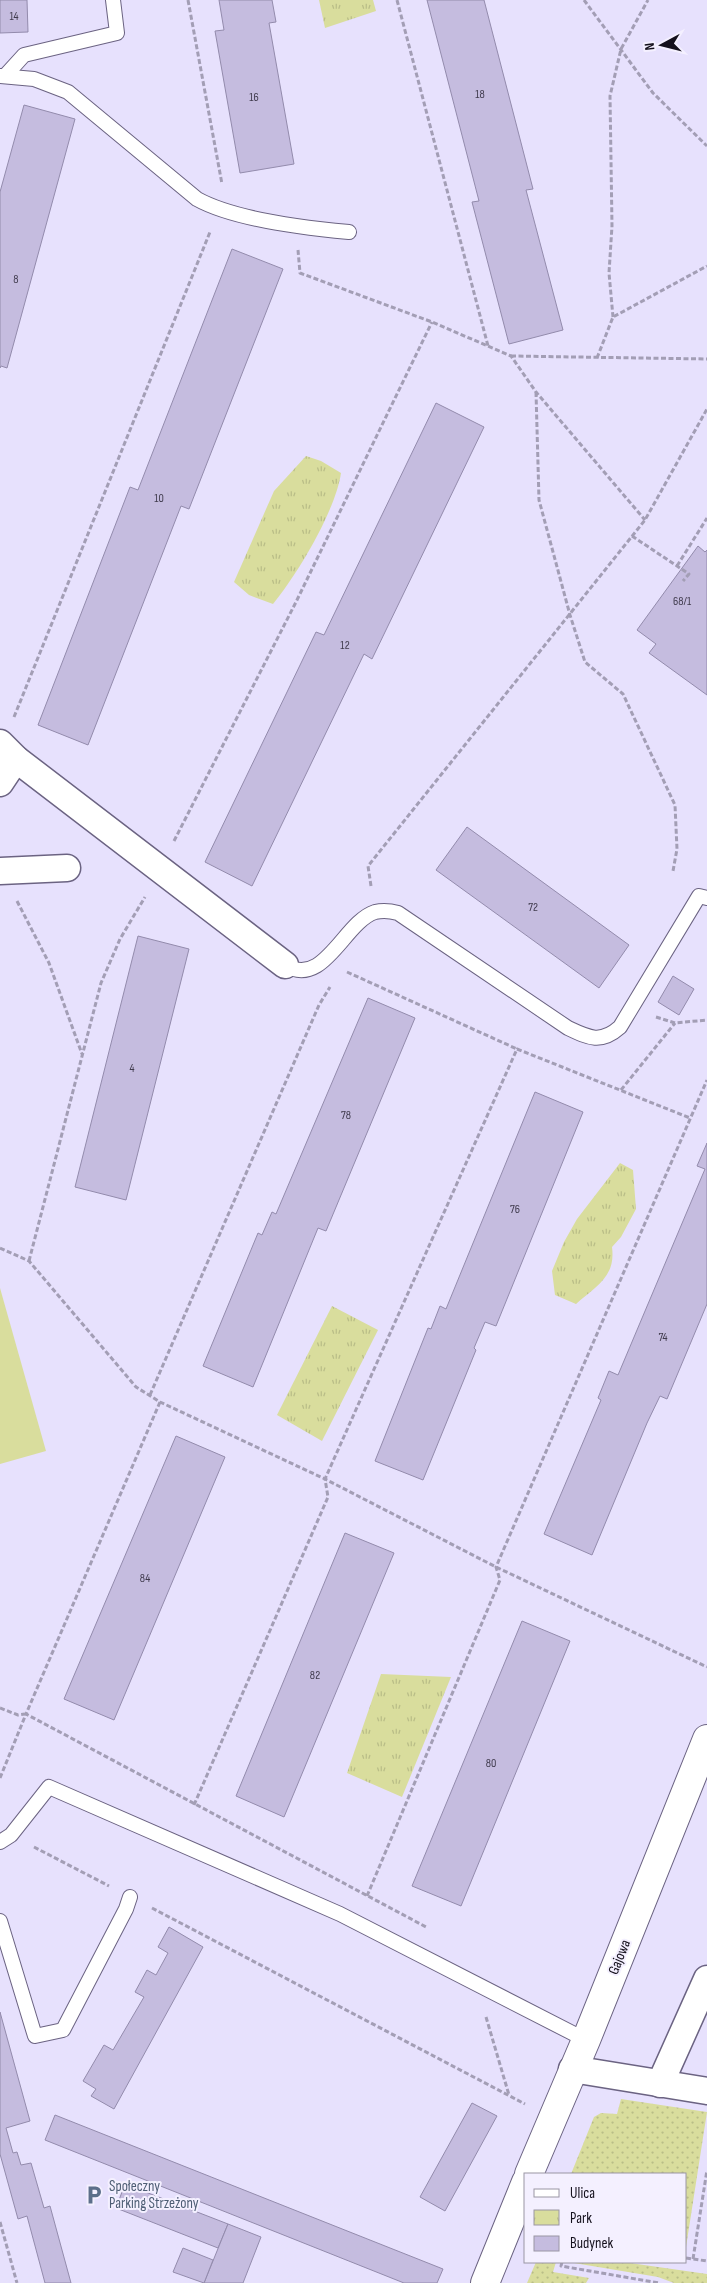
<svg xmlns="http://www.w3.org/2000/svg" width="707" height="2283" viewBox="0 0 707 2283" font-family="'Sofia Sans Condensed',sans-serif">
	<defs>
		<pattern id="grass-dots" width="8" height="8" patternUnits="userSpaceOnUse" patternTransform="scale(1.25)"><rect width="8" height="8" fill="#d9dd9d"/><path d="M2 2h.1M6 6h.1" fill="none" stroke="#b9bd87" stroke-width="1.8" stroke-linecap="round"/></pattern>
		<pattern id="park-tufts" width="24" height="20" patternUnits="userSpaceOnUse" patternTransform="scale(1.25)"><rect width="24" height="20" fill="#d9dd9d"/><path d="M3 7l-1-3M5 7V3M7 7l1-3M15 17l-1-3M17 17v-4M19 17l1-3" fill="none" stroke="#b9bd87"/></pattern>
	</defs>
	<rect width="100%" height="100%" fill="#e7e1fd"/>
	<g fill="url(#grass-dots)">
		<path d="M 621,2099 L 707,2112 L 686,2247 L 686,2174 L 571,2174 L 594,2117 L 601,2113 L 617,2114 Z"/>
		<path d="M 536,2262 L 556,2262 L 553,2272 L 589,2278 L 586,2283 L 527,2283 Z"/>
		<path d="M 568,2262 L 623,2262 L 707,2274 L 707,2283 L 674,2283 L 658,2277 Z"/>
	</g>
	<g fill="url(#park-tufts)">
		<path d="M 319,0 L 373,0 L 376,11 L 325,28 Z"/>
		<path d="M 306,456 L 321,461 L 341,473 C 335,512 298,573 273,604 L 249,595 L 234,582 L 274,491 Z"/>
		<path d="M 620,1163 L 633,1170 L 636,1209 L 621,1237 L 612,1247 C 616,1277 596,1286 576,1304 L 555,1295 L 552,1271 L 564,1242 L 577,1219 Z"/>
		<path d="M 332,1306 L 378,1330 L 322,1441 L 277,1415 Z"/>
		<path d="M 381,1674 L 451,1677 L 402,1797 L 347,1773 Z"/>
	</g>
	<path fill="#d9dd9d" d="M 0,1288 L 46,1451 L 0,1464 Z"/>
	<g fill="#c5bcdf" stroke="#938bac">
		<path d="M 0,0 L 27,0 L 28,32 L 0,33 Z"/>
		<path d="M 219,0 L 272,0 L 276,22 L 269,23 L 294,164 L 240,173 L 215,31 L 224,30 Z"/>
		<path d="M 427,0 L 484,0 L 533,189 L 526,190 L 563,330 L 509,344 L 472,202 L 479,201 Z"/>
		<path d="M 24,105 L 75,119 L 7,368 L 1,366 L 0,368 L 0,192 Z"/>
		<path d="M 232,249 L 283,269 L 189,509 L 181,506 L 88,745 L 38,725 L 130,487 L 138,490 Z"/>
		<path d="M 436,403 L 484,427 L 372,659 L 364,654 L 252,886 L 205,862 L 316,632 L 324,635 Z"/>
		<path d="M 698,546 L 705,552 L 707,550 L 707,695 L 649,653 L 656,644 L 637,630 Z"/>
		<path d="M 467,827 L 629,945 L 599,988 L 436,870 Z"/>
		<path d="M 138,936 L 189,949 L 126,1200 L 75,1187 Z"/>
		<path d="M 673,976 L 694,989 L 679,1015 L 658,1002 Z"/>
		<path d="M 368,998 L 415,1018 L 326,1231 L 318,1228 L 253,1387 L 203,1366 L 258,1233 L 262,1235 L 272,1212 L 276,1214 Z"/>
		<path d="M 535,1092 L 583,1112 L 496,1326 L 485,1322 L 474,1348 L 476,1350 L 423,1480 L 375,1461 L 428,1328 L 431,1329 L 440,1306 L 446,1309 Z"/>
		<path d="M 707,1143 L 707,1304 L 667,1399 L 660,1396 L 647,1423 L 592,1555 L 544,1534 L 601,1400 L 598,1398 L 609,1371 L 618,1375 L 705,1169 L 697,1166 Z"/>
		<path d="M 176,1436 L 225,1457 L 114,1720 L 64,1699 Z"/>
		<path d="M 345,1533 L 394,1553 L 284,1817 L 236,1796 Z"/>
		<path d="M 522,1621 L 570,1641 L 461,1906 L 412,1886 Z"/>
		<path d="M 169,1927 L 203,1947 L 114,2109 L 91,2096 L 96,2089 L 83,2081 L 104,2045 L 113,2050 L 144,1997 L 135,1992 L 147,1970 L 156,1975 L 168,1953 L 158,1947 Z"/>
		<path d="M 0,2012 L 30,2121 L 6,2128 L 13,2153 L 17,2152 L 21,2165 L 31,2163 L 44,2208 L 50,2206 L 71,2283 L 45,2283 L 27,2216 L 18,2219 L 0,2154 Z"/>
		<path d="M 472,2103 L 497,2116 L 445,2211 L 420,2197 Z"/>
		<path d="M 55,2115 L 443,2269 L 437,2283 L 404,2283 L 45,2140 Z"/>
		<path d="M 125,2184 L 228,2224 L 218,2248 L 116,2208 Z"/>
		<path d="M 228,2224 L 261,2237 L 243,2283 L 204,2283 Z"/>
		<path d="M 183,2248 L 213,2260 L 204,2283 L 173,2272 Z"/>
	</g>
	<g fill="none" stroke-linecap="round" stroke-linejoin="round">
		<defs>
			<g id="service">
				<path d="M 0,76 L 34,79 L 68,92 L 197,199 C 235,220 305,228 349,232"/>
				<path d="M 5,76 L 24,55 L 117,33 L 113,0"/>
				<path d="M 285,965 C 324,989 344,922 375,912 C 383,910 391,911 398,913 L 568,1028 C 589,1038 601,1044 620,1027 L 699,896 L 707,898"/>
				<path d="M 0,1842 L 11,1835 L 49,1787 L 340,1914 L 586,2040"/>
				<path d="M 0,1921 L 35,2036 L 63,2030 L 126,1909 L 130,1897"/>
			</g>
			<g id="minor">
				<path d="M 0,743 L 16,759 L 285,965"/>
				<path d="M 0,783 L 16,759"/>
				<path d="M 0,871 L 67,868"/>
				<path d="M 572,2069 L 707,2091"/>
				<path d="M 660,2084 L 707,1979"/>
			</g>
			<g id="tertiary">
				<path d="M 529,2174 L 586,2040 L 707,1739"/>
				<path d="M 485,2283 L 526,2182"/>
			</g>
		</defs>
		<use href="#service" stroke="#6b6382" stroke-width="16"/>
		<use href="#minor" stroke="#6b6382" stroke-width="29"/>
		<use href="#tertiary" stroke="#6b6382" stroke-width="30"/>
		<g stroke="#a39eb5" stroke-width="3" stroke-dasharray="5 2.5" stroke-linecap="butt">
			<path d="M 188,0 L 222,184"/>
			<path d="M 397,0 L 488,346"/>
			<path d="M 584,0 L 653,93 L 707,146"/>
			<path d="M 298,250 L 300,273 L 432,322 L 511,356 L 536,392 L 645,520"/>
			<path d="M 613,317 L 609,273 L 612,226 L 610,96 L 621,49 L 648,0"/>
			<path d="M 511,356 L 707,359"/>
			<path d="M 597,358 L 613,317 L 707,266"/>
			<path d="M 536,392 L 539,500 L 570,615 L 585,662 L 623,694 L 675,805 L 677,849 L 673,871"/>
			<path d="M 632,536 L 689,574 L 683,581"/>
			<path d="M 677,566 L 707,518"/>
			<path d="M 14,717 L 210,232"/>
			<path d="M 174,841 L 296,602 L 432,322"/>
			<path d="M 371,886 L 368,866 L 645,520 L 707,409"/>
			<path d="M 17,901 L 49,963 L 82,1054"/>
			<path d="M 347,972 L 517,1049"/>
			<path d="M 656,1017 L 675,1023 L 707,1020"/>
			<path d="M 621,1090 L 675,1023"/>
			<path d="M 0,1248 L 29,1261 L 136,1387 L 160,1402 L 325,1479 L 496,1567 L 707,1667"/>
			<path d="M 29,1261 L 101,983 L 120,939 L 145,897"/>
			<path d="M 150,1395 L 319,1005 L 330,987"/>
			<path d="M 160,1402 L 26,1714 L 428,1928"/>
			<path d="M 0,1708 L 18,1715 L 25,1714"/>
			<path d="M 0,1778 L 26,1714"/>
			<path d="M 194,1805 L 328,1497 L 325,1479 L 517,1049 L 690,1118"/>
			<path d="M 34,1847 L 109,1886"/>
			<path d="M 367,1896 L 500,1580 L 496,1567 L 707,1080"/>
			<path d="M 152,1908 L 525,2104"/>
			<path d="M 486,2017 L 509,2095"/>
			<path d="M 0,2222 L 17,2283"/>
			<path d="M 686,2258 L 707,2261"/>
			<path d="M 693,2259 L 707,2170"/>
			<path d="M 562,2262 L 561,2266 L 659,2283"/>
		</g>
		<use href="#service" stroke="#fff" stroke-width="14"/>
		<use href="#minor" stroke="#fff" stroke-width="26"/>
		<use href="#tertiary" stroke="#fff" stroke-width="28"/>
	</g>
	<defs>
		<symbol id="parking-bare" viewBox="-9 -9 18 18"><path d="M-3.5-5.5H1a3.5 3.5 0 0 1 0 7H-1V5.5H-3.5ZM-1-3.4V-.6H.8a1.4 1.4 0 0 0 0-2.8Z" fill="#5c6f8a" stroke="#f4f0ff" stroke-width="2.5" paint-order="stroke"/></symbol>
	</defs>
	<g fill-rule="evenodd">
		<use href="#parking-bare" x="80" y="2181" width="28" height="28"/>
	</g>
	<g text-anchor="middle" stroke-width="4" stroke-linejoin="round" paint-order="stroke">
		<g font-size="12" fill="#403b4d">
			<text x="14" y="20">14</text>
			<text x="480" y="98">18</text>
			<text x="254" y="101">16</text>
			<text x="16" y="283">8</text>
			<text x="159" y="502">10</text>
			<text x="682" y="605">68/1</text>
			<text x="345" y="649">12</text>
			<text x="533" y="911">72</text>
			<text x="132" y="1072">4</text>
			<text x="346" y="1119">78</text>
			<text x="515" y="1213">76</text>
			<text x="663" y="1341">74</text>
			<text x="145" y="1582">84</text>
			<text x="315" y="1679">82</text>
			<text x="491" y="1767">80</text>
		</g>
		<g font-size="15" fill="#14101c" stroke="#f4f0ff">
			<text transform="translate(619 1957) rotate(-68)" y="5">Gajowa</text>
		</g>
		<g font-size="15" fill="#4e5e75" stroke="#f4f0ff" text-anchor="start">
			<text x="109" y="2191">Społeczny<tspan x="109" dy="17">Parking Strzeżony</tspan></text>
		</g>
	</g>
	<rect x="524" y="2173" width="162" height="90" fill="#f4f0ff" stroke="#9a96a4"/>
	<rect x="534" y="2189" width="25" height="8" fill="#ffffff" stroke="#9a96a4"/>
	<text x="570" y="2198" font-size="15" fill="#14101c">Ulica</text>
	<rect x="534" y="2210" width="25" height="15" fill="url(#park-tufts)" stroke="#9a96a4"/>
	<text x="570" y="2223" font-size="15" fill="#14101c">Park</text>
	<rect x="534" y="2236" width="25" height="15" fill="#c5bcdf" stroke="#9a96a4"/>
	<text x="570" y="2248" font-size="15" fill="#14101c">Budynek</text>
	<g transform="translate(662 45) rotate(263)" stroke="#f4f0ff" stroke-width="4" paint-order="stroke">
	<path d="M0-4L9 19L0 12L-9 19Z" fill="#14101c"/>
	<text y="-8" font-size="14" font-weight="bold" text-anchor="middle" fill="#14101c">N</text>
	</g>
</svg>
